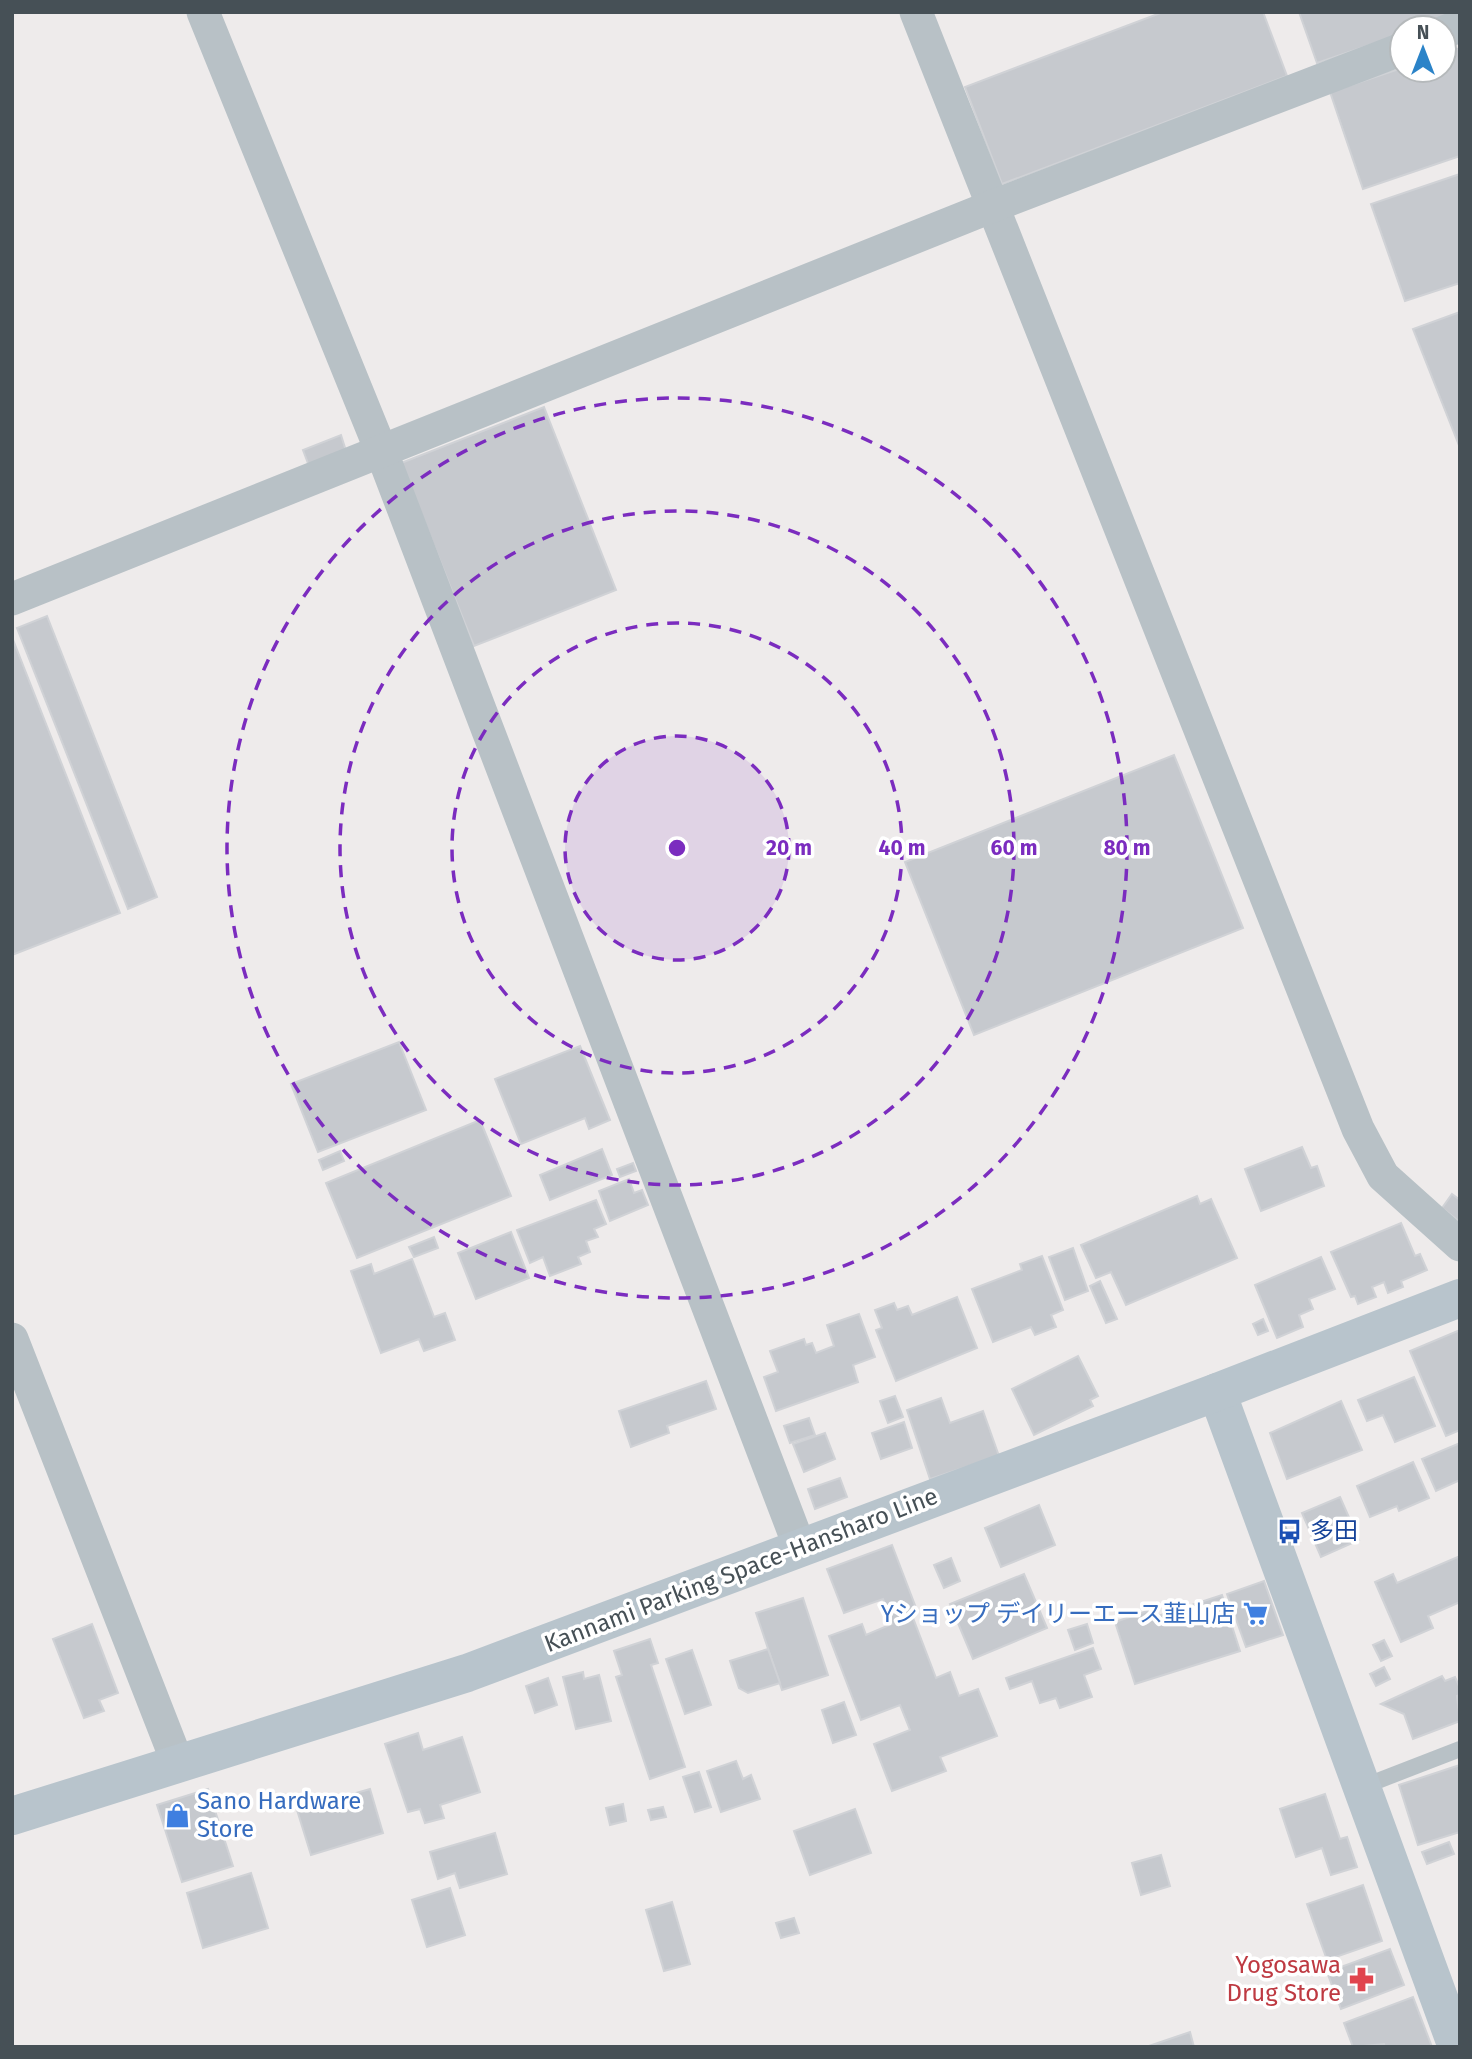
<svg xmlns="http://www.w3.org/2000/svg" width="1472" height="2059" viewBox="0 0 1472 2059" font-family="'Fira Sans','Noto Sans JP',sans-serif">
	<rect width="100%" height="100%" fill="#eeebeb"/>
	<g fill="#c6c9ce" stroke="#d0d2d6" stroke-width="2">
		<path d="M 1163,12 L 1263,12 L 1287,76 L 1002,184 L 965,87 Z"/>
		<path d="M 1299,12 L 1460,12 L 1460,15 L 1421,28 L 1402,28 L 1402,34 L 1317,63 Z"/>
		<path d="M 1460,48 L 1460,156 L 1363,189 L 1330,92 L 1402,68 L 1444,70 L 1444,54 Z"/>
		<path d="M 1460,174 L 1460,283 L 1405,301 L 1371,204 Z"/>
		<path d="M 1460,312 L 1460,448 L 1413,329 Z"/>
		<path d="M 544,407 L 616,590 L 474,646 L 401,463 Z"/>
		<path d="M 341,435 L 346,451 L 309,466 L 303,450 Z"/>
		<path d="M 47,616 L 157,897 L 128,909 L 17,628 Z"/>
		<path d="M 12,637 L 120,913 L 12,955 Z"/>
		<path d="M 1174,755 L 1243,928 L 974,1035 L 905,862 Z"/>
		<path d="M 399,1042 L 426,1110 L 318,1152 L 291,1084 Z"/>
		<path d="M 580,1046 L 610,1120 L 589,1129 L 585,1118 L 521,1144 L 495,1079 Z"/>
		<path d="M 480,1120 L 511,1196 L 357,1258 L 326,1183 Z"/>
		<path d="M 1302,1147 L 1311,1168 L 1317,1166 L 1324,1186 L 1261,1211 L 1245,1169 Z"/>
		<path d="M 602,1149 L 612,1175 L 550,1200 L 540,1175 Z"/>
		<path d="M 340,1151 L 344,1161 L 323,1170 L 319,1160 Z"/>
		<path d="M 633,1163 L 636,1171 L 620,1177 L 617,1169 Z"/>
		<path d="M 629,1179 L 634,1193 L 642,1190 L 648,1205 L 610,1221 L 599,1191 Z"/>
		<path d="M 1452,1194 L 1460,1200 L 1460,1222 L 1442,1208 Z"/>
		<path d="M 1197,1196 L 1200,1204 L 1211,1199 L 1237,1258 L 1126,1305 L 1111,1272 L 1096,1278 L 1081,1245 Z"/>
		<path d="M 596,1200 L 606,1224 L 594,1229 L 598,1237 L 586,1241 L 590,1252 L 578,1257 L 581,1264 L 550,1276 L 543,1257 L 530,1263 L 517,1230 Z"/>
		<path d="M 1401,1223 L 1415,1256 L 1420,1254 L 1427,1270 L 1401,1281 L 1403,1287 L 1388,1293 L 1384,1282 L 1372,1287 L 1376,1297 L 1358,1304 L 1355,1296 L 1351,1297 L 1331,1252 Z"/>
		<path d="M 511,1232 L 529,1278 L 476,1299 L 458,1253 Z"/>
		<path d="M 434,1237 L 438,1248 L 414,1257 L 409,1247 Z"/>
		<path d="M 1073,1248 L 1088,1291 L 1065,1300 L 1049,1257 Z"/>
		<path d="M 1042,1256 L 1063,1310 L 1051,1315 L 1056,1327 L 1035,1335 L 1031,1327 L 993,1342 L 972,1289 L 1022,1270 L 1020,1264 Z"/>
		<path d="M 1321,1257 L 1335,1289 L 1309,1299 L 1313,1309 L 1299,1315 L 1303,1327 L 1277,1338 L 1255,1285 Z"/>
		<path d="M 412,1259 L 434,1317 L 445,1313 L 455,1340 L 424,1351 L 419,1339 L 381,1353 L 351,1271 L 371,1264 L 374,1274 Z"/>
		<path d="M 1100,1281 L 1117,1319 L 1106,1323 L 1090,1286 Z"/>
		<path d="M 957,1297 L 977,1348 L 896,1381 L 876,1330 L 882,1328 L 875,1310 L 894,1303 L 897,1310 L 908,1306 L 912,1315 Z"/>
		<path d="M 859,1314 L 875,1357 L 853,1365 L 858,1382 L 776,1411 L 764,1377 L 778,1372 L 770,1351 L 804,1339 L 806,1345 L 812,1343 L 816,1353 L 834,1346 L 827,1325 Z"/>
		<path d="M 1263,1319 L 1268,1331 L 1258,1335 L 1253,1324 Z"/>
		<path d="M 1460,1330 L 1460,1430 L 1446,1436 L 1410,1351 Z"/>
		<path d="M 1078,1356 L 1098,1396 L 1090,1400 L 1093,1406 L 1034,1435 L 1012,1389 Z"/>
		<path d="M 1414,1377 L 1435,1426 L 1395,1442 L 1383,1415 L 1367,1421 L 1358,1400 Z"/>
		<path d="M 706,1381 L 716,1409 L 667,1426 L 669,1433 L 631,1447 L 619,1411 Z"/>
		<path d="M 895,1396 L 903,1417 L 888,1423 L 880,1401 Z"/>
		<path d="M 941,1398 L 950,1423 L 983,1411 L 999,1456 L 930,1479 L 907,1410 Z"/>
		<path d="M 1341,1401 L 1362,1450 L 1287,1479 L 1270,1433 Z"/>
		<path d="M 809,1418 L 815,1435 L 790,1443 L 784,1426 Z"/>
		<path d="M 904,1422 L 912,1448 L 881,1459 L 872,1433 Z"/>
		<path d="M 825,1433 L 835,1459 L 804,1472 L 793,1444 Z"/>
		<path d="M 1460,1443 L 1460,1480 L 1436,1491 L 1422,1459 Z"/>
		<path d="M 1413,1462 L 1429,1498 L 1399,1511 L 1397,1506 L 1370,1517 L 1357,1486 Z"/>
		<path d="M 840,1478 L 847,1497 L 815,1509 L 808,1489 Z"/>
		<path d="M 1340,1497 L 1359,1540 L 1321,1557 L 1302,1513 Z"/>
		<path d="M 1039,1505 L 1055,1545 L 1001,1567 L 985,1528 Z"/>
		<path d="M 892,1545 L 916,1608 L 910,1610 L 936,1678 L 950,1672 L 959,1696 L 978,1689 L 997,1736 L 940,1757 L 946,1771 L 892,1791 L 874,1744 L 910,1730 L 900,1705 L 861,1720 L 829,1636 L 862,1624 L 866,1635 L 892,1624 L 883,1599 L 844,1613 L 827,1569 Z"/>
		<path d="M 1460,1556 L 1460,1602 L 1428,1616 L 1433,1628 L 1401,1642 L 1375,1582 L 1393,1574 L 1397,1583 Z"/>
		<path d="M 951,1558 L 960,1581 L 944,1588 L 934,1565 Z"/>
		<path d="M 1024,1574 L 1047,1628 L 973,1659 L 950,1604 Z"/>
		<path d="M 1264,1581 L 1283,1635 L 1246,1647 L 1227,1594 Z"/>
		<path d="M 1222,1595 L 1240,1651 L 1135,1684 L 1115,1622 L 1153,1609 L 1155,1617 Z"/>
		<path d="M 803,1598 L 828,1675 L 782,1690 L 756,1613 Z"/>
		<path d="M 92,1624 L 118,1693 L 99,1700 L 104,1711 L 84,1718 L 53,1639 Z"/>
		<path d="M 1087,1624 L 1093,1643 L 1075,1650 L 1068,1630 Z"/>
		<path d="M 650,1639 L 658,1663 L 651,1665 L 685,1767 L 650,1779 L 616,1677 L 622,1675 L 614,1651 Z"/>
		<path d="M 1384,1640 L 1392,1656 L 1381,1661 L 1373,1645 Z"/>
		<path d="M 1093,1648 L 1101,1669 L 1084,1675 L 1092,1697 L 1060,1708 L 1056,1698 L 1040,1703 L 1032,1681 L 1010,1689 L 1006,1678 Z"/>
		<path d="M 768,1649 L 780,1683 L 748,1693 L 739,1688 L 730,1661 Z"/>
		<path d="M 692,1650 L 711,1705 L 685,1714 L 666,1659 Z"/>
		<path d="M 1384,1667 L 1390,1679 L 1376,1686 L 1370,1674 Z"/>
		<path d="M 583,1672 L 584,1679 L 599,1675 L 611,1721 L 576,1729 L 563,1677 Z"/>
		<path d="M 1442,1676 L 1445,1681 L 1455,1677 L 1460,1688 L 1460,1695 L 1457,1696 L 1460,1721 L 1413,1739 L 1404,1714 L 1381,1704 Z"/>
		<path d="M 548,1678 L 557,1705 L 535,1713 L 526,1686 Z"/>
		<path d="M 844,1702 L 856,1735 L 833,1743 L 822,1710 Z"/>
		<path d="M 418,1733 L 423,1750 L 462,1737 L 480,1792 L 440,1805 L 444,1818 L 425,1823 L 420,1809 L 408,1812 L 385,1744 Z"/>
		<path d="M 736,1761 L 743,1779 L 751,1775 L 760,1799 L 721,1812 L 707,1771 Z"/>
		<path d="M 1460,1765 L 1460,1832 L 1418,1845 L 1399,1785 Z"/>
		<path d="M 699,1772 L 711,1807 L 695,1812 L 683,1777 Z"/>
		<path d="M 208,1789 L 233,1866 L 182,1882 L 157,1805 Z"/>
		<path d="M 370,1789 L 383,1833 L 311,1855 L 297,1810 Z"/>
		<path d="M 1325,1794 L 1340,1839 L 1347,1837 L 1357,1867 L 1331,1875 L 1322,1848 L 1296,1857 L 1280,1809 Z"/>
		<path d="M 623,1804 L 626,1821 L 610,1825 L 606,1808 Z"/>
		<path d="M 663,1807 L 666,1817 L 651,1820 L 648,1810 Z"/>
		<path d="M 855,1809 L 871,1853 L 810,1875 L 794,1831 Z"/>
		<path d="M 495,1833 L 507,1874 L 460,1888 L 455,1873 L 438,1879 L 430,1852 Z"/>
		<path d="M 1449,1842 L 1454,1854 L 1427,1864 L 1422,1852 Z"/>
		<path d="M 1161,1855 L 1170,1886 L 1141,1895 L 1132,1863 Z"/>
		<path d="M 251,1873 L 268,1928 L 203,1948 L 187,1893 Z"/>
		<path d="M 1363,1885 L 1382,1941 L 1327,1960 L 1307,1904 Z"/>
		<path d="M 450,1888 L 465,1935 L 427,1947 L 412,1900 Z"/>
		<path d="M 672,1902 L 690,1964 L 664,1971 L 646,1910 Z"/>
		<path d="M 794,1918 L 799,1933 L 781,1938 L 776,1923 Z"/>
		<path d="M 1390,1949 L 1404,1985 L 1341,2009 L 1327,1972 Z"/>
		<path d="M 1413,1997 L 1432,2047 L 1385,2047 L 1384,2044 L 1353,2047 L 1344,2023 Z"/>
		<path d="M 1190,2032 L 1194,2047 L 1146,2047 Z"/>
	</g>
	<g fill="none" stroke-linecap="round" stroke-linejoin="round">
		<path stroke="#b8c1c6" stroke-width="16" d="M 1362,1787 L 1460,1749"/>
		<g stroke="#b8c1c6" stroke-width="33">
			<path d="M 203,12 L 382,453 L 800,1548"/>
			<path d="M 916,12 L 1358,1129 L 1383,1176 L 1460,1245"/>
			<path d="M 1444,32 L 1460,26"/>
			<path d="M 12,599 L 993,206 L 1402,49"/>
			<path d="M 12,1339 L 178,1764"/>
		</g>
		<g stroke="#b8c4cc" stroke-width="38">
			<path d="M 1217,1392 L 1457,2047"/>
			<path d="M 12,1816 L 467,1673 L 1217,1392 L 1460,1298"/>
		</g>
	</g>
	<circle cx="677" cy="848" r="112" fill="#7b2cbf" fill-opacity=".12"/>
	<g fill="none" stroke="#7b2cbf" stroke-width="3.5" stroke-dasharray="12 9">
		<circle cx="677" cy="848" r="112"/>
		<circle cx="677" cy="848" r="225"/>
		<circle cx="677" cy="848" r="337"/>
		<circle cx="677" cy="848" r="450"/>
	</g>
	<defs>
		<symbol id="bus-bare" viewBox="-9 -9 18 18"><path d="M-5-6H5V4H4V6H2V4H-2V6H-4V4H-5ZM-3.5-4V0h7V-4ZM-3.5 1.2v1.5H-2V1.2ZM2 1.2v1.5H3.5V1.2Z" fill="#1a4fb4" stroke="#fff" stroke-width="2.5" paint-order="stroke"/></symbol>
		<symbol id="supermarket-bare" viewBox="-9 -9 18 18"><path d="M-6-5.5h2.5l.6 2H6L4.5 2H-2.5L-4.4-4H-6ZM-1.5 3.2a1.3 1.3 0 1 0 .1 0ZM3 3.2a1.3 1.3 0 1 0 .1 0Z" fill="#3f7fe0" stroke="#fff" stroke-width="2.5" paint-order="stroke"/></symbol>
		<symbol id="shop-bare" viewBox="-9 -9 18 18"><path d="M-5-2.5h2.3a2.7 3.5 0 0 1 5.4 0H5L5.5 6h-11ZM-1.5-2.5h3a1.5 2.3 0 0 0-3 0Z" fill="#3f7fe0" stroke="#fff" stroke-width="2.5" paint-order="stroke"/></symbol>
		<symbol id="pharmacy-bare" viewBox="-9 -9 18 18"><path d="M-2-6h4v4h4v4h-4v4h-4v-4h-4v-4h4Z" fill="#e0444e" stroke="#fff" stroke-width="2.5" paint-order="stroke"/></symbol>
	</defs>
	<g fill-rule="evenodd">
		<use href="#bus-bare" x="1272" y="1514" width="35" height="35"/>
		<use href="#supermarket-bare" x="1238" y="1596" width="35" height="35"/>
		<use href="#shop-bare" x="160" y="1798" width="35" height="35"/>
		<use href="#pharmacy-bare" x="1344" y="1962" width="35" height="35"/>
	</g>
	<g text-anchor="middle" stroke-width="7" stroke-linejoin="round" paint-order="stroke">
		<g font-size="24" fill="#164399" stroke="#fff" text-anchor="start">
			<text x="1310" y="1539">多田</text>
		</g>
		<g font-size="24" fill="#465056" stroke="#fff">
			<text transform="translate(741 1570) rotate(-21)" y="8">Kannami Parking Space-Hansharo Line</text>
		</g>
		<g font-size="24" fill="#366cbe" stroke="#fff" text-anchor="end">
			<text x="1235" y="1622">Yショップ デイリーエース韮山店</text>
			<text x="197" y="1809" text-anchor="start">Sano Hardware<tspan x="197" dy="28">Store</tspan></text>
		</g>
		<g font-size="24" fill="#be3a42" stroke="#fff" text-anchor="end">
			<text x="1341" y="1973">Yogosawa<tspan x="1341" dy="28">Drug Store</tspan></text>
		</g>
	</g>
	<circle cx="677" cy="848" r="10" fill="#7b2cbf" stroke="#fff" stroke-width="3.5"/>
	<g font-size="21" text-anchor="middle" font-weight="bold" fill="#7b2cbf" stroke="#fff" stroke-width="7" stroke-linejoin="round" paint-order="stroke">
		<text x="789" y="855">20 m</text>
		<text x="902" y="855">40 m</text>
		<text x="1014" y="855">60 m</text>
		<text x="1127" y="855">80 m</text>
	</g>
	<rect width="1472" height="2059" fill="none" stroke="#465056" stroke-width="28"/>
	<g transform="translate(1423 49)"><circle r="33" fill="#ffffff" stroke="#b5b9bb" stroke-width="2"/>
	<path d="M0-5L12 26L0 18L-12 26Z" fill="#2b83c8"/>
	<text y="-10" font-size="19" font-weight="bold" text-anchor="middle" fill="#465056">N</text>
	</g>
</svg>
